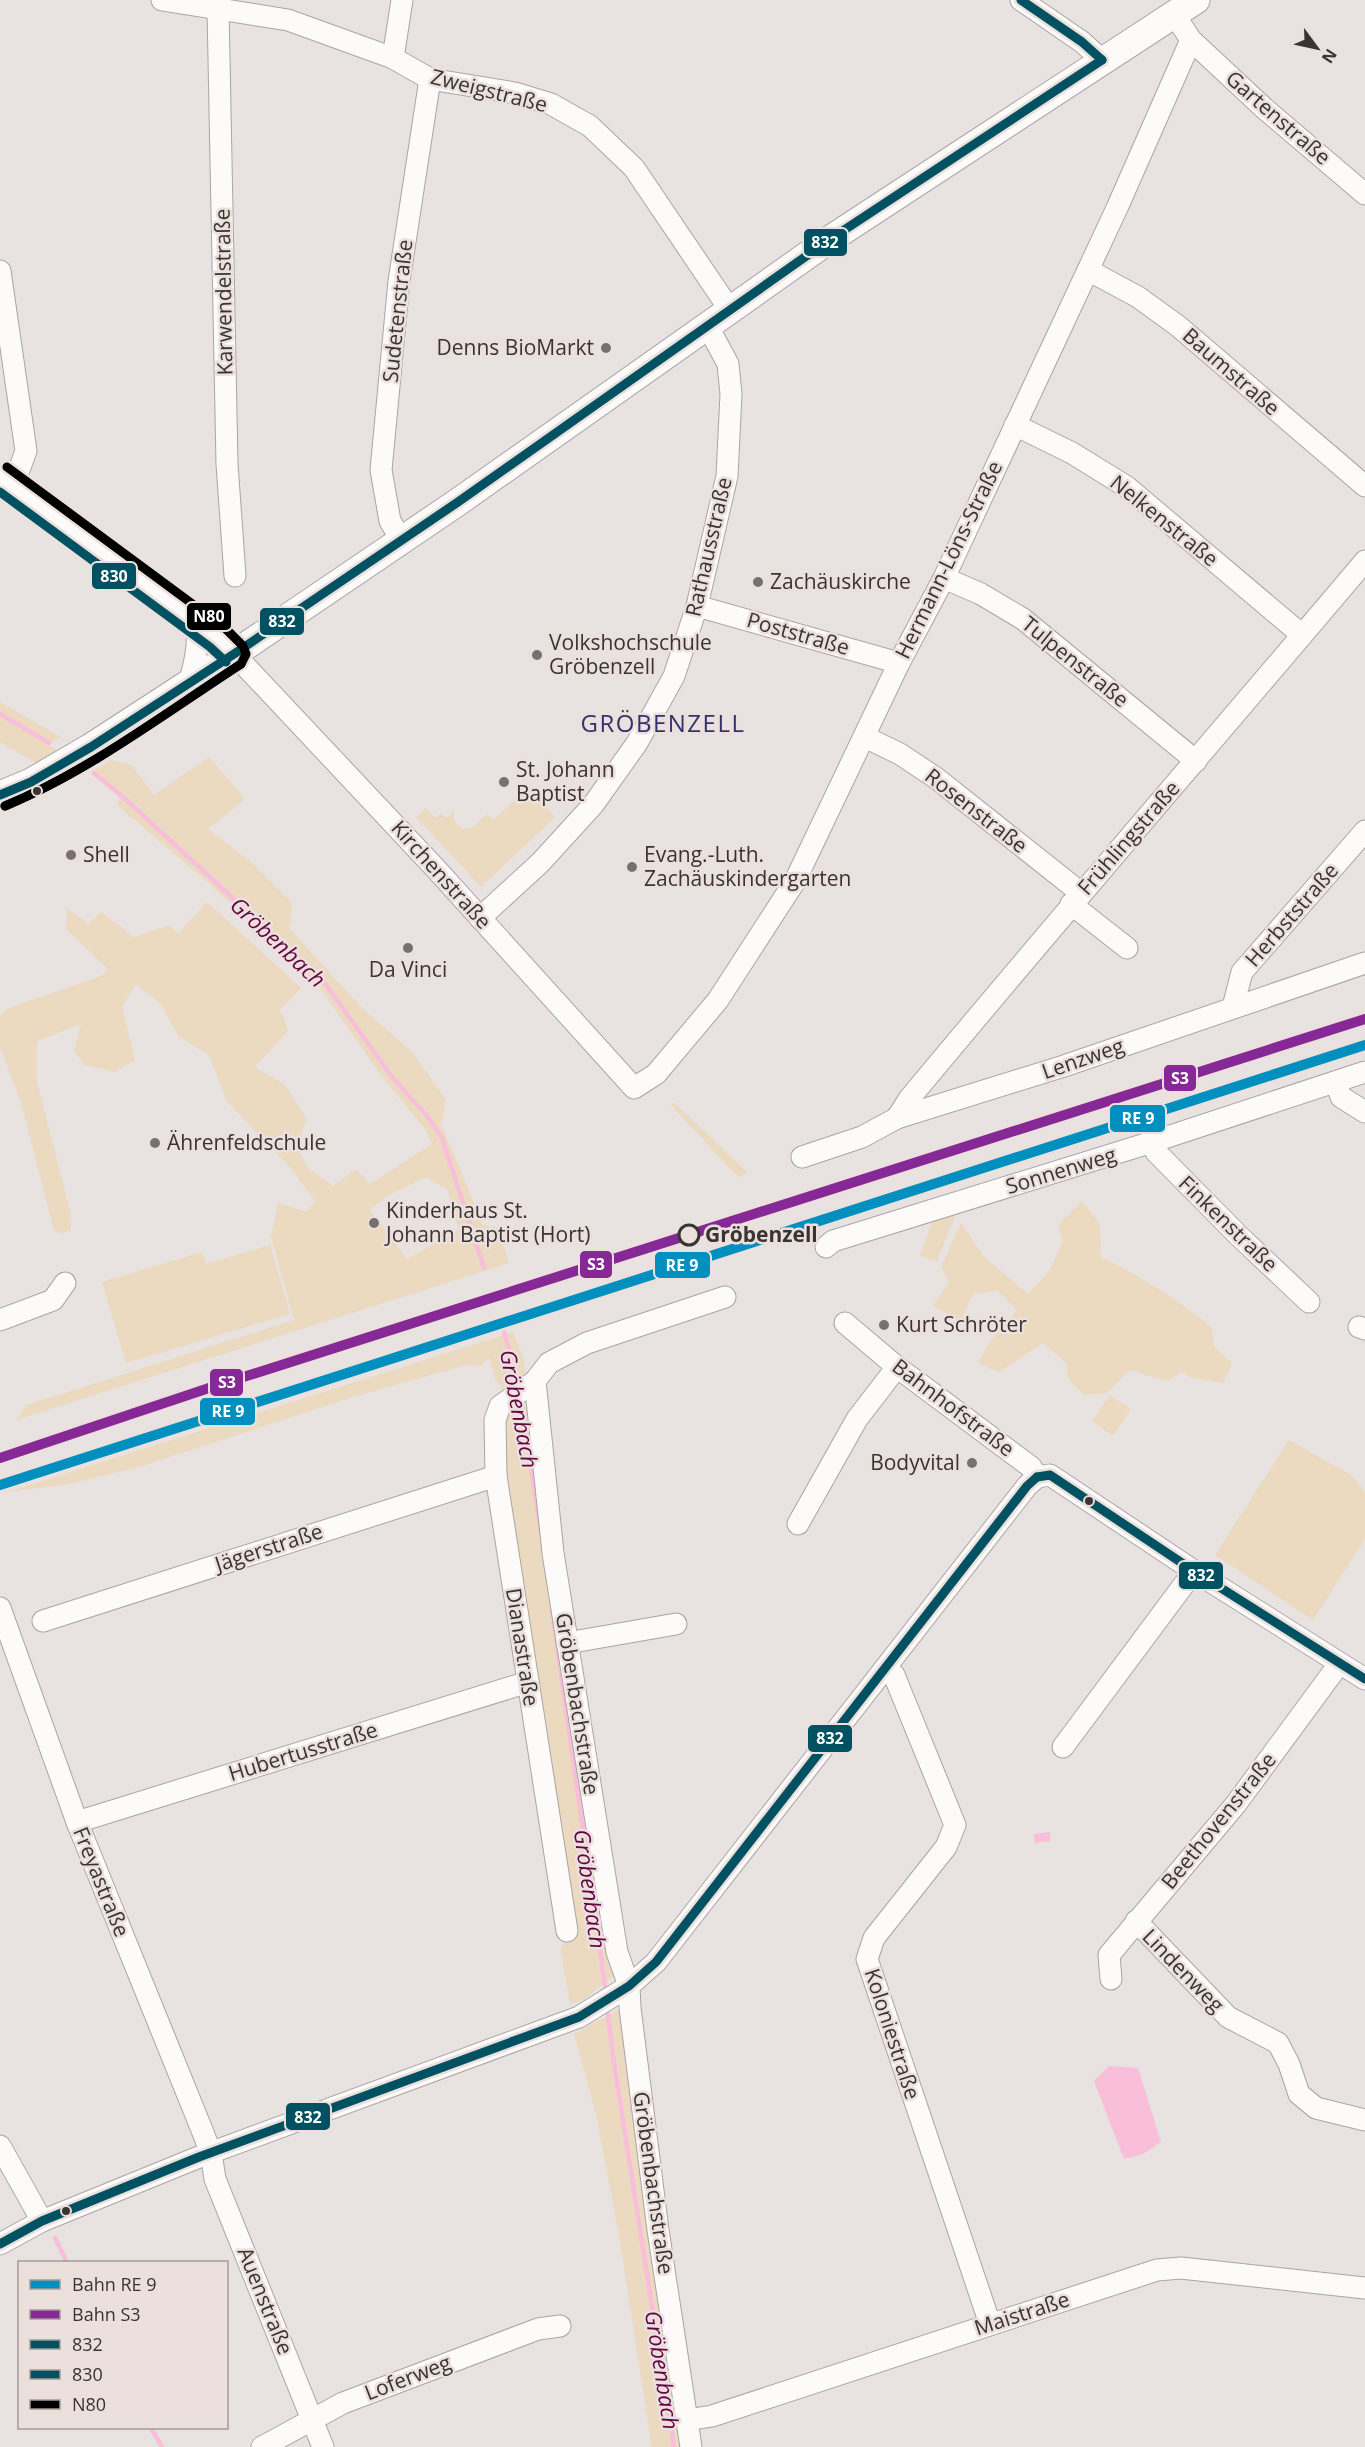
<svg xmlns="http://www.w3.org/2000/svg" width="1365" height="2447" viewBox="0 0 1365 2447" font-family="'Open Sans',sans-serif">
	<rect width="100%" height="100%" fill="#e8e2e0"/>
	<g fill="#ebd9c0" fill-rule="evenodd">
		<path d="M 0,702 L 61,737 L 48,745 L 57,750 L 36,763 L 0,742 Z"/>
		<path d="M 209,757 L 245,799 L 208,829 L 251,862 L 292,903 L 289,928 L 363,1009 L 412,1052 L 446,1100 L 441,1124 L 483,1225 L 497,1227 L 509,1263 L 16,1420 L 27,1405 L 294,1320 L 271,1237 L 278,1203 L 306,1212 L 315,1201 L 290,1167 L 226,1100 L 209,1055 L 178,1036 L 161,1004 L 136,984 L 122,1007 L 135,1060 L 115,1072 L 84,1065 L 74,1050 L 81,1024 L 37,1041 L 37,1082 L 70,1211 L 71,1229 L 62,1234 L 54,1231 L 22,1106 L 0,1047 L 0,1017 L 6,1009 L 101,976 L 108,969 L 66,929 L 67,908 L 89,924 L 101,912 L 134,937 L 170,925 L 178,934 L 207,902 L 301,988 L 279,1011 L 283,1015 L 288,1031 L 255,1067 L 285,1085 L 307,1119 L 296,1146 L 308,1168 L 333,1186 L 356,1169 L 370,1184 L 432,1144 L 426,1130 L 383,1078 L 320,988 L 211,885 L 117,805 L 120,792 L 95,770 L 111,760 L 131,765 L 154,795 ZM 426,1177 L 447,1189 L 459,1230 L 407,1259 L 370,1210 L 387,1196 Z"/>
		<path d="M 528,788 L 555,817 L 481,887 L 416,817 L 426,808 L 435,818 L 441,813 L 446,818 L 455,810 L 453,817 L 457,825 L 463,829 L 472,828 L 487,814 L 493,820 Z"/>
		<path d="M 672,1103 L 675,1103 L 748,1173 L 738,1177 L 671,1105 Z"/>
		<path d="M 1082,1201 L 1100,1224 L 1101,1257 C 1141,1277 1178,1299 1212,1328 L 1214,1346 L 1232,1364 L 1223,1383 L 1190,1377 L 1182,1372 L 1167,1381 L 1129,1370 L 1107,1393 L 1084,1395 L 1068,1379 L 1067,1364 L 1043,1343 L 999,1372 L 978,1363 L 989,1343 L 1017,1310 L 998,1291 L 973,1294 L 961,1321 L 933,1306 L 949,1282 L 941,1267 L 961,1223 L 984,1257 L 1028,1294 L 1050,1270 L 1063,1240 L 1058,1225 Z"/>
		<path d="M 958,1208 L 937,1261 L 920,1256 L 935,1213 Z"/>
		<path d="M 270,1245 L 290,1314 L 126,1363 L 102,1282 L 202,1252 L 206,1264 Z"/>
		<path d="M 513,1332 L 523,1356 L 526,1375 L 504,1389 L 495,1379 L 489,1357 L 480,1367 L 470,1364 L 356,1396 L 139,1467 L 70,1484 L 7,1492 Z"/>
		<path d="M 1110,1395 L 1131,1409 L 1113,1436 L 1092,1421 Z"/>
		<path d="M 529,1406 L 616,1974 L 583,2000 L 570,2004 L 561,1952 L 567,1931 L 501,1454 L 505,1412 Z"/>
		<path d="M 1289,1440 L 1351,1475 L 1365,1492 L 1365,1539 L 1313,1620 L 1215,1555 Z"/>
		<path d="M 623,2007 L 685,2447 L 652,2447 L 619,2235 L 596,2114 L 574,2034 Z"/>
	</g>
	<g fill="#f8beda">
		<path d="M 1050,1832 L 1051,1841 L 1035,1843 L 1034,1834 Z"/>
		<path d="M 1109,2066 L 1138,2068 L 1161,2142 L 1143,2154 L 1124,2159 L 1094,2081 Z"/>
	</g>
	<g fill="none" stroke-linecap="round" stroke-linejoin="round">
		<g stroke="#f8beda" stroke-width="4.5">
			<path d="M 0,714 L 49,743"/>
			<path d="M 94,773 L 123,797 L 324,982 L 392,1077 L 427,1116 L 442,1138 L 484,1268"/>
			<path d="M 504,1332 L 519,1385"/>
			<path d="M 521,1399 L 541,1533"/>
			<path d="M 552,1610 L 606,1993"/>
			<path d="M 607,2008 L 614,2063 L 674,2447"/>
			<path d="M 55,2238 L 67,2262"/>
			<path d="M 151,2428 L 162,2447"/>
		</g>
		<defs>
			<g id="minor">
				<path d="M 162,0 L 288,20 L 393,58 L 430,79 L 515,93 L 551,104 L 590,126 L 634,168 L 730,310"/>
				<path d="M 1021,0 L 1082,42 L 1102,60"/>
				<path d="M 218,8 L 227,464 L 235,576"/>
				<path d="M 1191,40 L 1265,109 L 1365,194"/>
				<path d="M 393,58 L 402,0"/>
				<path d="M 1088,270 L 1138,297 L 1178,326 L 1365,486"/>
				<path d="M 0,271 L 26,451 L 13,486"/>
				<path d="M 1015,425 L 1072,453 L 1127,487 L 1302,635"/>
				<path d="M 0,477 L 218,638 L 234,654 L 437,870 L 634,1088 L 656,1074 L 718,1000 L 795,881 L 899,663 L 944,578 L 1117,208 L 1191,40 L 1174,14"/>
				<path d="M 402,541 L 390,521 L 381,470 L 399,281 L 430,79"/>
				<path d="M 944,578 L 981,594 L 1023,619 L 1196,761"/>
				<path d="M 697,606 L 899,663"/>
				<path d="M 189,683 C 195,664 200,642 196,622"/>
				<path d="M 865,737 L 900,754 L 936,778 L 1081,893"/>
				<path d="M 1071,904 L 1127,948"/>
				<path d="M 480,918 L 540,863 L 593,805 L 637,743 L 674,676 L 697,606 L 727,476 L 731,394 L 728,364 L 707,325"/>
				<path d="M 1233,1007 L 1242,972 L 1365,831"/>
				<path d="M 1336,1082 L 1341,1097 L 1365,1112"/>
				<path d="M 897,1118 L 909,1099 C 1059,918 1213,741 1365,561"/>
				<path d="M 1152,1142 L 1156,1152 L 1239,1236 L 1309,1302"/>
				<path d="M 802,1157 L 862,1137 L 897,1118 L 1064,1066 L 1365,963"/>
				<path d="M 826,1247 L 833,1241 L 1152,1142 L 1365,1072"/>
				<path d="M 0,1320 L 53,1300 L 65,1283"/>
				<path d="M 845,1323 L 897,1367 L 1031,1467 L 1037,1477"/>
				<path d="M 1359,1327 L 1365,1329"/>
				<path d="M 535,1381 L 553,1553 L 617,1952 L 629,1986 L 630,2008 L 658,2230 L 691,2447"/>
				<path d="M 1037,1477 L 1050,1475 L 1194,1571 L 1365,1679"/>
				<path d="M 798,1524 L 857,1419 L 897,1367"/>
				<path d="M 0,1608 L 77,1822 L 202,2130 L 211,2153 L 215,2179 L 323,2447"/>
				<path d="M 43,1621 L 496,1476"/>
				<path d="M 567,1643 L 676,1624"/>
				<path d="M 886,1668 L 894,1675 L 955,1825 L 946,1847 L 874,1938 L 867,1959 L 990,2324"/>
				<path d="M 1063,1747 L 1194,1571"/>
				<path d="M 77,1822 L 528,1682"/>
				<path d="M 1136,1921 L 1228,2017 L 1278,2043 L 1289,2064 L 1299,2094 L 1316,2108 L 1365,2120"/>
				<path d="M 567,1931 L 496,1476 L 495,1420 L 500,1406 L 535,1381 L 549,1363 L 587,1343 L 725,1297"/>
				<path d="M 1111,1979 L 1109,1955 L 1236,1804 L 1339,1664"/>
				<path d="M 0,2146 L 42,2221"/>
				<path d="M 0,2244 L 42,2221 L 199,2157 L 579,2017 L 629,1986 L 656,1962 L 1027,1486 L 1037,1477"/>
				<path d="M 687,2420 L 712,2416 L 1157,2270 L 1181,2268 L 1365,2288"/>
				<path d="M 262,2447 L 343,2403 L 538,2329 L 560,2326"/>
			</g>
			<path id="major" d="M 0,795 L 31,782 L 91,747 L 234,654 L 458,502 L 829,240 L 1196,0"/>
		</defs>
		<use href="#minor" stroke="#aaa5a4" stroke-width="23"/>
		<use href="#major" stroke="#aaa5a4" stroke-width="29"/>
		<use href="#minor" stroke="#fcfbfa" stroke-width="21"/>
		<use href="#major" stroke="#fcfbfa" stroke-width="27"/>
		<defs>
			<g id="bus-1">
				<path d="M 1021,0 L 1082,42 L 1102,60"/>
				<path d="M 0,795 L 31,782 L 91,747 L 234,654 L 458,502 L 829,240 L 1102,60"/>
				<path d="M 1037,1477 L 1050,1475 L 1194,1571 L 1365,1679"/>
				<path d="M 0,2244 L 42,2221 L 199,2157 L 579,2017 L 629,1986 L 656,1962 L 1027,1486 L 1037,1477"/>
			</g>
			<g id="bus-2">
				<path d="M 0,492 L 210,647 L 226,662"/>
				<path d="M 5,806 C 89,771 164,714 241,664"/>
			</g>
			<path id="bus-3" d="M 5,806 C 89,771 164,714 241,664 L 246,654 L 243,646 L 225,628 L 7,467"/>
		</defs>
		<use href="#bus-1" stroke="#ece0dd" stroke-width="14"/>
		<use href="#bus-2" stroke="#ece0dd" stroke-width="14"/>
		<use href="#bus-3" stroke="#ece0dd" stroke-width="14"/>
		<use href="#bus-1" stroke="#005262" stroke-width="9"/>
		<use href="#bus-2" stroke="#005262" stroke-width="9"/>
		<use href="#bus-3" stroke="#000" stroke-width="9"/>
		<defs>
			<path id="rail-1" d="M 0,1485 L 1365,1045"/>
			<path id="rail-2" d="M 0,1458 L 209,1388 L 1365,1019"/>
		</defs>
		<use href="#rail-1" stroke="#ece0dd" stroke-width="15"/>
		<use href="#rail-2" stroke="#ece0dd" stroke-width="15"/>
		<use href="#rail-1" stroke="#008fbf" stroke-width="10"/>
		<use href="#rail-2" stroke="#862996" stroke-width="10"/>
	</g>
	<g fill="#767170" stroke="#ece0dd" stroke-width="2">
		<circle cx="606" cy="348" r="6"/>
		<circle cx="758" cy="582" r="6"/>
		<circle cx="537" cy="655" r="6"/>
		<circle cx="504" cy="782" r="6"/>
		<circle cx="71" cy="855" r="6"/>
		<circle cx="632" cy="867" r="6"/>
		<circle cx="408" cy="948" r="6"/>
		<circle cx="155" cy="1143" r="6"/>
		<circle cx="374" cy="1223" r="6"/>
		<circle cx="884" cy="1325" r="6"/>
		<circle cx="972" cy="1463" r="6"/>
	</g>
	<g fill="#383433" stroke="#ece0dd" stroke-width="2">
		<circle cx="37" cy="791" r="5"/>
		<circle cx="1089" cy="1501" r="5"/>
		<circle cx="66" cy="2211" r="5"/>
	</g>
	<circle fill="#ece0dd" stroke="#383433" stroke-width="3" cx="689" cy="1235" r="10"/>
	<g text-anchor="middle" stroke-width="5" stroke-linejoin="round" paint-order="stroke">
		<g font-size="21" fill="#383433" stroke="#ece0dd">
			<text transform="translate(489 91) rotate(14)" y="7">Zweigstraße</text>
			<text transform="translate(1278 118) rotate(41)" y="7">Gartenstraße</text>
			<text transform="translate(224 292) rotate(-91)" y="7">Karwendelstraße</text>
			<text transform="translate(398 311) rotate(-84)" y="7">Sudetenstraße</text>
			<text transform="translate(1231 372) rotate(41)" y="7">Baumstraße</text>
			<text transform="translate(1164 521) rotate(39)" y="7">Nelkenstraße</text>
			<text transform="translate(709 547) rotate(-77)" y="7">Rathausstraße</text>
			<text transform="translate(949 560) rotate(-64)" y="7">Hermann-Löns-Straße</text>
			<text transform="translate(798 634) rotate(16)" y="7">Poststraße</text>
			<text transform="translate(1075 662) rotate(39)" y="7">Tulpenstraße</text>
			<text transform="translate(976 811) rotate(38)" y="7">Rosenstraße</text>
			<text transform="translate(1129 838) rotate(-49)" y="7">Frühlingstraße</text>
			<text transform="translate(441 875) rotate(48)" y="7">Kirchenstraße</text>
			<text transform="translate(1292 915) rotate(-49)" y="7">Herbststraße</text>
			<text transform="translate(1083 1059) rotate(-19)" y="7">Lenzweg</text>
			<text transform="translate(1061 1171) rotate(-17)" y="7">Sonnenweg</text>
			<text transform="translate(1228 1224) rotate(44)" y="7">Finkenstraße</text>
			<text transform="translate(953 1408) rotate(37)" y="7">Bahnhofstraße</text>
			<text transform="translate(269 1548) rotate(-18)" y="7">Jägerstraße</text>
			<text transform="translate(522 1647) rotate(81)" y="7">Dianastraße</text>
			<text transform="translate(577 1704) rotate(81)" y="7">Gröbenbachstraße</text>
			<text transform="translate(303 1752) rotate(-17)" y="7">Hubertusstraße</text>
			<text transform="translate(1219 1821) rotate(-51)" y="7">Beethovenstraße</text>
			<text transform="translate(101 1882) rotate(68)" y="7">Freyastraße</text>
			<text transform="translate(1183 1971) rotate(46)" y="7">Lindenweg</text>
			<text transform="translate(892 2034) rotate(72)" y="7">Koloniestraße</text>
			<text transform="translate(653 2183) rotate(82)" y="7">Gröbenbachstraße</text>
			<text transform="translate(265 2301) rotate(68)" y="7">Auenstraße</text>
			<text transform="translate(1022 2314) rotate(-18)" y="7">Maistraße</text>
			<text transform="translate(408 2378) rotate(-21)" y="7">Loferweg</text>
		</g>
		<g font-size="21" fill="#383433" stroke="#ece0dd" text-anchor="start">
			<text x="594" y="355" text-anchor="end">Denns BioMarkt</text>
			<text x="770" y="589">Zachäuskirche</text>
			<text x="549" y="650">Volkshochschule<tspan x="549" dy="24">Gröbenzell</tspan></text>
			<text x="516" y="777">St. Johann<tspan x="516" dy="24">Baptist</tspan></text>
			<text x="83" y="862">Shell</text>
			<text x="644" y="862">Evang.-Luth.<tspan x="644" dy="24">Zachäuskindergarten</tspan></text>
			<text x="408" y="977" text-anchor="middle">Da Vinci</text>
			<text x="167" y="1150">Ährenfeldschule</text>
			<text x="386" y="1218">Kinderhaus St.<tspan x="386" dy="24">Johann Baptist (Hort)</tspan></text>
			<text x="896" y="1332">Kurt Schröter</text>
			<text x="960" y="1470" text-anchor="end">Bodyvital</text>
		</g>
		<g font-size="21" font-weight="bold" fill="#383433" stroke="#ece0dd" text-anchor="start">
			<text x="705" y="1242">Gröbenzell</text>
		</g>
		<g font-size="22" font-style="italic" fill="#630344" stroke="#ece0dd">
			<text transform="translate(278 942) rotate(43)" y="8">Gröbenbach</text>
			<text transform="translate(519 1409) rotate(79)" y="8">Gröbenbach</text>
			<text transform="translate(590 1889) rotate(82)" y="8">Gröbenbach</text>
			<text transform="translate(662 2370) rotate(81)" y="8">Gröbenbach</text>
		</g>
		<g font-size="24" letter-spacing="1.5" fill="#31336e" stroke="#ece0dd">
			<text x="663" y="732">GRÖBENZELL</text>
		</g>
	</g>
	<g stroke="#ece0dd" stroke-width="2">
		<rect x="803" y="228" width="45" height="29" rx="6" fill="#005262"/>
		<rect x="91" y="562" width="46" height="28" rx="6" fill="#005262"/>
		<rect x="186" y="602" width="46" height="29" rx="6" fill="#000"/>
		<rect x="259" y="607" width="46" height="29" rx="6" fill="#005262"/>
		<rect x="1163" y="1064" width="34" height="28" rx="6" fill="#862996"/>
		<rect x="1109" y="1104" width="57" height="29" rx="6" fill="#008fbf"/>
		<rect x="579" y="1250" width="34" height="29" rx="6" fill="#862996"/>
		<rect x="654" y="1251" width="57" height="28" rx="6" fill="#008fbf"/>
		<rect x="209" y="1368" width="35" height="29" rx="6" fill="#862996"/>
		<rect x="199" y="1397" width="57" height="29" rx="6" fill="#008fbf"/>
		<rect x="1178" y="1561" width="46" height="29" rx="6" fill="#005262"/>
		<rect x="807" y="1724" width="46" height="29" rx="6" fill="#005262"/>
		<rect x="285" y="2102" width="46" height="29" rx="6" fill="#005262"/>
	</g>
	<g font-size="16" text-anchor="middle" font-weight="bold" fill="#fff">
		<text x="825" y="248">832</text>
		<text x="114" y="582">830</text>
		<text x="209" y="622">N80</text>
		<text x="282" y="627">832</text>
		<text x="1180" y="1084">S3</text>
		<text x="1138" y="1124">RE 9</text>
		<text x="596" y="1270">S3</text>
		<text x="682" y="1271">RE 9</text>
		<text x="227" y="1388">S3</text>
		<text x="228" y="1417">RE 9</text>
		<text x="1201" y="1581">832</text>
		<text x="830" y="1744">832</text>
		<text x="308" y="2123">832</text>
	</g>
	<rect x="18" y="2261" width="210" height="168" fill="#ece0dd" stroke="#a49b99" stroke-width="1.5"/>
	<rect x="30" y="2280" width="30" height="9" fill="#008fbf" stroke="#a49b99" stroke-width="1.5"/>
	<text x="72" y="2291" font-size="18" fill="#383433">Bahn RE 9</text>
	<rect x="30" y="2310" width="30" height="9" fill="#862996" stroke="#a49b99" stroke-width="1.5"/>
	<text x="72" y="2321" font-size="18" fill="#383433">Bahn S3</text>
	<rect x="30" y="2340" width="30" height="9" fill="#005262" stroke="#a49b99" stroke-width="1.5"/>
	<text x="72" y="2351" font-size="18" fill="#383433">832</text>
	<rect x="30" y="2370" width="30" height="9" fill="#005262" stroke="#a49b99" stroke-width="1.5"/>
	<text x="72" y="2381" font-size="18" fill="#383433">830</text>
	<rect x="30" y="2400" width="30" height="9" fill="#000000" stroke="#a49b99" stroke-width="1.5"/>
	<text x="72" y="2411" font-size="18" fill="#383433">N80</text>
	<g transform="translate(1317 48) rotate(123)" stroke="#ece0dd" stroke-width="4.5" paint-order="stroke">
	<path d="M0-4.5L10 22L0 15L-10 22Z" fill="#383433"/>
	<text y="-9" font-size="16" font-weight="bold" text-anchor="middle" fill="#383433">N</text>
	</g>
</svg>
